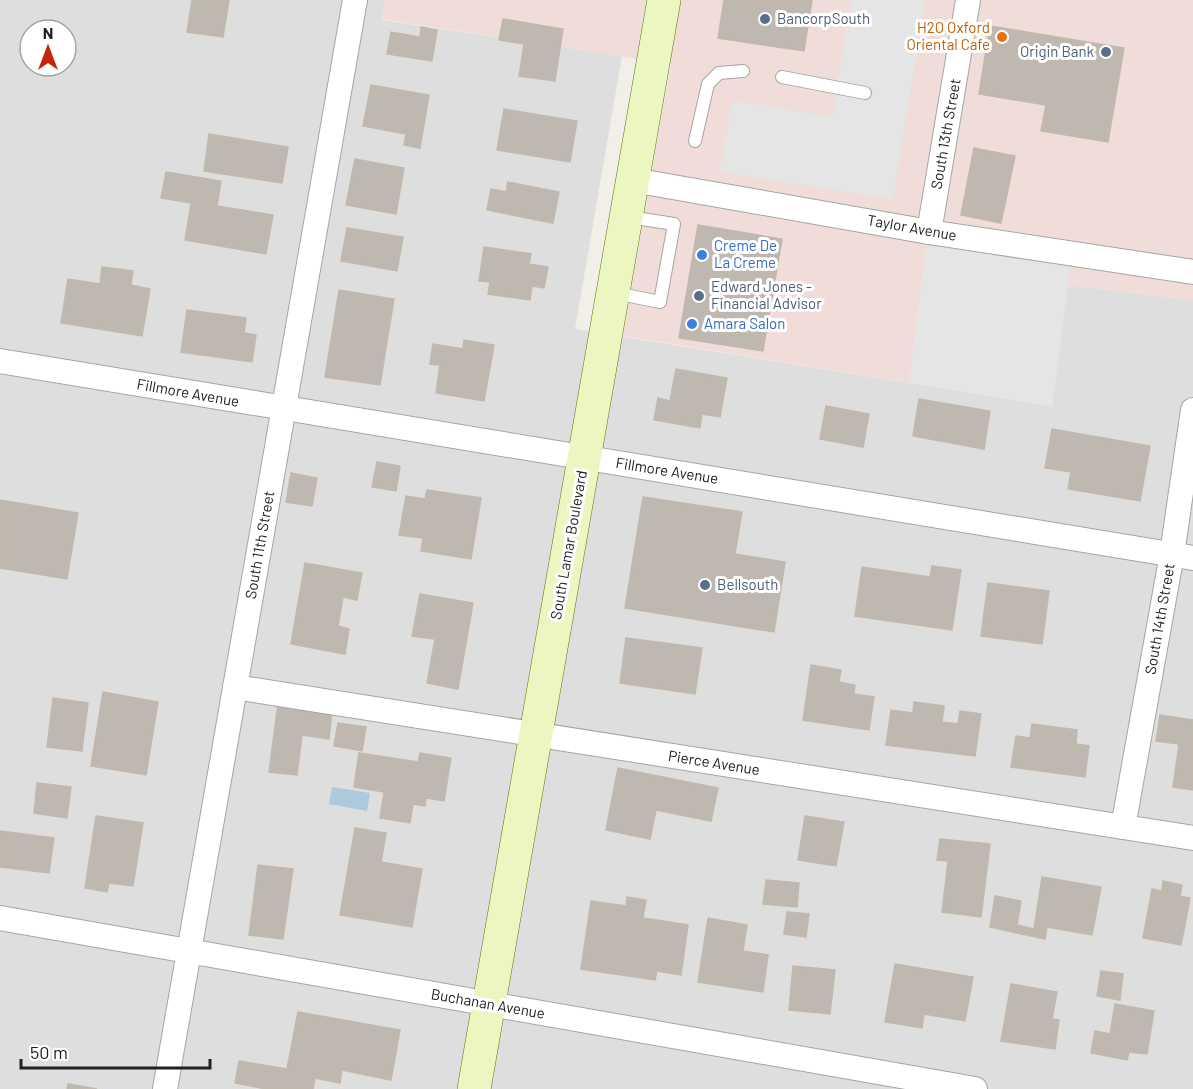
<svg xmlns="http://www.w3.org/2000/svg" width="1193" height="1089" viewBox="0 0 1193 1089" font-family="Barlow,sans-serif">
	<rect width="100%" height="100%" fill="#f1efe8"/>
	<path fill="#dfdede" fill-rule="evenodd" d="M 0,0 L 385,0 L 382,20 L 622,56 L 575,329 L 1052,406 L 1067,285 L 1193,300 L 1193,1089 L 0,1089 ZM 30,30 L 66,30 L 66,66 L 30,66 Z"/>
	<path fill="#f0ddd9" d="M 385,0 L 1193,0 L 1193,300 L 1068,285 L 1052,406 L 623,336 L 671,64 L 381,19 Z"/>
	<g fill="#e5e5e5">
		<path d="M 851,0 L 925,0 L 893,199 L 720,172 L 732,100 L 832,117 Z"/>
		<path d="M 926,246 L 1071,263 L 1052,406 L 909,383 Z"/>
	</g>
	<path fill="#accadb" d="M 332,787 L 370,793 L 367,811 L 329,804 Z"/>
	<g fill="#beb8b1" stroke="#c2b8ab" stroke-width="1.5">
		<path d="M 192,0 L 229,0 L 223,37 L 187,32 Z"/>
		<path d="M 724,0 L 812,0 L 804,51 L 718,38 Z"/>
		<path d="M 503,19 L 563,29 L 555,81 L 519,76 L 524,44 L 499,40 Z"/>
		<path d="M 990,26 L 1124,48 L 1108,142 L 1041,131 L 1046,105 L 979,94 Z"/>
		<path d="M 421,27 L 437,30 L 432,61 L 387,54 L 391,32 L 420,37 Z"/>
		<path d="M 371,85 L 429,95 L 420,148 L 404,145 L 406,134 L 363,126 Z"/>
		<path d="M 504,109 L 577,121 L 570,162 L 497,150 Z"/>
		<path d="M 209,134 L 288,147 L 282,183 L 204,171 Z"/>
		<path d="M 974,148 L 1015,156 L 1001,223 L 961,215 Z"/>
		<path d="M 355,159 L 404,168 L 396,214 L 346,205 Z"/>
		<path d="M 166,172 L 221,181 L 217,206 L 273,215 L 266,254 L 185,240 L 191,203 L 161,198 Z"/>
		<path d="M 508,182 L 559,192 L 553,223 L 487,210 L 491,189 L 506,192 Z"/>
		<path d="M 698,225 L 782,239 L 763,351 L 679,338 Z"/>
		<path d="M 347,228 L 403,237 L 397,271 L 341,261 Z"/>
		<path d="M 484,247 L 531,254 L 529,264 L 548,267 L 544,288 L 532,286 L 530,300 L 488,294 L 490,282 L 479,281 Z"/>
		<path d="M 102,267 L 133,271 L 131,285 L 150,289 L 142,336 L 61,323 L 68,279 L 100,284 Z"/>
		<path d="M 339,290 L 394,299 L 380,385 L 325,377 Z"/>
		<path d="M 187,310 L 246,318 L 244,333 L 256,335 L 252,362 L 181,352 Z"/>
		<path d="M 464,340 L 494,345 L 484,401 L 436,393 L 440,365 L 430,364 L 433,344 L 463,349 Z"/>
		<path d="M 676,369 L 727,378 L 720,417 L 702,414 L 700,428 L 654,420 L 658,398 L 670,401 Z"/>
		<path d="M 919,399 L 990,411 L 984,449 L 913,436 Z"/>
		<path d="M 826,406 L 869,414 L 863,447 L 820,439 Z"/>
		<path d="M 1052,429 L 1150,446 L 1140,501 L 1068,489 L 1071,472 L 1045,468 Z"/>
		<path d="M 377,462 L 400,466 L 396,491 L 372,487 Z"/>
		<path d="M 291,473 L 317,478 L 312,506 L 286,502 Z"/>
		<path d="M 427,490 L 481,498 L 471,559 L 421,551 L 423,538 L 399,535 L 406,496 L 425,499 Z"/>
		<path d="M 643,497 L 742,512 L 735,554 L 785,562 L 774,632 L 625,608 Z"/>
		<path d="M 0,500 L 78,513 L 67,579 L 0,568 Z"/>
		<path d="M 305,563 L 362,573 L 357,600 L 343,597 L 338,626 L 349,629 L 345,654 L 291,644 Z"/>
		<path d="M 932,566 L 961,570 L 952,630 L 855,616 L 862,567 L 930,577 Z"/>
		<path d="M 988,583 L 1049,591 L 1042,644 L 981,636 Z"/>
		<path d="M 420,594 L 473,603 L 458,689 L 427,683 L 435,639 L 412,636 Z"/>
		<path d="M 626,638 L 702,648 L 695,694 L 620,683 Z"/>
		<path d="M 811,665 L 841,670 L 839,682 L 855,685 L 854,694 L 874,697 L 869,730 L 803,720 Z"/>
		<path d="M 103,692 L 158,702 L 146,775 L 91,766 Z"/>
		<path d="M 53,698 L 88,703 L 82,751 L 47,747 Z"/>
		<path d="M 914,702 L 944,706 L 942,722 L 958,724 L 960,711 L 981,714 L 975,756 L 886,745 L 891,710 L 913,713 Z"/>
		<path d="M 278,704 L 332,710 L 329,739 L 302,735 L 297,775 L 269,772 Z"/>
		<path d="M 1160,715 L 1193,720 L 1193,790 L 1173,787 L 1179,744 L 1156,741 Z"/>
		<path d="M 338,723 L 366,727 L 362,751 L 334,746 Z"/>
		<path d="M 1032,724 L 1077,730 L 1076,744 L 1089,746 L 1085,777 L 1011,767 L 1016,736 L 1030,738 Z"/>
		<path d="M 359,753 L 418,762 L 420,753 L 451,758 L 444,801 L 426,798 L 425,806 L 413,804 L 410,823 L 380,818 L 384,792 L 354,787 Z"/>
		<path d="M 618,768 L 718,788 L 711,821 L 656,810 L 650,839 L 606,830 Z"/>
		<path d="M 37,783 L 71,787 L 67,818 L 34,813 Z"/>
		<path d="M 96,816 L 143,823 L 133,886 L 109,883 L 107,892 L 85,888 Z"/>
		<path d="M 805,816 L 844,822 L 836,866 L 798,860 Z"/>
		<path d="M 355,828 L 386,833 L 381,862 L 422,869 L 412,927 L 340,915 Z"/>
		<path d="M 0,831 L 54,838 L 49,873 L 0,867 Z"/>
		<path d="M 940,839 L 990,844 L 981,917 L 942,912 L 948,861 L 937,860 Z"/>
		<path d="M 258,865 L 293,869 L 283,939 L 249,935 Z"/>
		<path d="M 1042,877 L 1101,887 L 1092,935 L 1047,927 L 1045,939 L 990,927 L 995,896 L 1021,901 L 1017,925 L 1034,929 Z"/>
		<path d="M 766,880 L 799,883 L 797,907 L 763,904 Z"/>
		<path d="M 1163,881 L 1182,885 L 1180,896 L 1190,898 L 1181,945 L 1143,938 L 1152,889 L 1162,891 Z"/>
		<path d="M 627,897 L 646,900 L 643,918 L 688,925 L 681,975 L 657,971 L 655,980 L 581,969 L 591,901 L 626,906 Z"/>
		<path d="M 787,912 L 809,914 L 806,937 L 784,934 Z"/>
		<path d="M 708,918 L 747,925 L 743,951 L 768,955 L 763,992 L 698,982 Z"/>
		<path d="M 895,964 L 973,977 L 965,1021 L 924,1014 L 922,1028 L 885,1022 Z"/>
		<path d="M 793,966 L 835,970 L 830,1014 L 789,1010 Z"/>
		<path d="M 1101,971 L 1123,974 L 1120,1000 L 1097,996 Z"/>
		<path d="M 1011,984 L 1057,992 L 1052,1019 L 1059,1020 L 1055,1049 L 1001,1041 Z"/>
		<path d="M 1115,1004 L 1154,1011 L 1147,1054 L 1129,1052 L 1127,1060 L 1091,1053 L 1095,1031 L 1110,1034 Z"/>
		<path d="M 298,1012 L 400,1030 L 391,1080 L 342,1070 L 340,1083 L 315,1078 L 313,1089 L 266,1089 L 235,1083 L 239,1061 L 287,1069 Z"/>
		<path d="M 68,1084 L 97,1089 L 67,1089 Z"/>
	</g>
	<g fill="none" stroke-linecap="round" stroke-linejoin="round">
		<defs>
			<g id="lane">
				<path d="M 782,77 L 865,93"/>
				<path d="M 695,141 L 708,84 L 719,73 L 743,71"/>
				<path d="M 615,293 L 660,302 L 674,224 L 629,217"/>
			</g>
			<g id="street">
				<path d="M 633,180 L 929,232 L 1193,272"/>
				<path d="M 929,232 L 968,0"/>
				<path d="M 0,361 L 1193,558"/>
				<path d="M 235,687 L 1193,838"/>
				<path d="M 1123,827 L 1172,554 L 1193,410"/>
				<path d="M 0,918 L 975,1089"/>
				<path d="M 165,1089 L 355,0"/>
			</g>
			<path id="secondary" d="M 474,1089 L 664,0"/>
		</defs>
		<use href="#lane" stroke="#a5a5a5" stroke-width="14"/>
		<use href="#street" stroke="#a5a5a5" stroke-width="26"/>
		<use href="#secondary" stroke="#5b740c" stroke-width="34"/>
		<use href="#lane" stroke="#fff" stroke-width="12"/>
		<use href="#street" stroke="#fff" stroke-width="24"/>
		<use href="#secondary" stroke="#ecf6c1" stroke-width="33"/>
	</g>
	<g fill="#5c6f8a" stroke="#fff" stroke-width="2">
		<circle cx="765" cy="19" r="6"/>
		<circle cx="1106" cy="52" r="6"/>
		<circle cx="699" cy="296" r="6"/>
		<circle cx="705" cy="585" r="6"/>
	</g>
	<circle fill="#e8710a" stroke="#fff" stroke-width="2" cx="1002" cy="37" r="6"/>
	<g fill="#3f7fe0" stroke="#fff" stroke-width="2">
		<circle cx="702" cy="255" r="6"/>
		<circle cx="692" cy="324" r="6"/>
	</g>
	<g text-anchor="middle" stroke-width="6" stroke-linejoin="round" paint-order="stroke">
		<g font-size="15" fill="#4e5e75" stroke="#fff" text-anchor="start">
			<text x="777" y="24">BancorpSouth</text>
			<text x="1094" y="57" text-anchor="end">Origin Bank</text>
			<text x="711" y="292">Edward Jones -<tspan x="711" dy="17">Financial Advisor</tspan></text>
			<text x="717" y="590">Bellsouth</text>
		</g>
		<g font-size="15" fill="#c56008" stroke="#fff" text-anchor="end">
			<text x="990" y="33">H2O Oxford<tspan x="990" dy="17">Oriental Cafe</tspan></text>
		</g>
		<g font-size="15" fill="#212121" stroke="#fff">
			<text transform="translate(946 134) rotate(-80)" y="5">South 13th Street</text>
			<text transform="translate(912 228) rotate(10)" y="5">Taylor Avenue</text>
			<text transform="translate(188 393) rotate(10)" y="5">Fillmore Avenue</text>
			<text transform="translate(667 471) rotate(9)" y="5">Fillmore Avenue</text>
			<text transform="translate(260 545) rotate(-80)" y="5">South 11th Street</text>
			<text transform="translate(569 545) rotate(-80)" y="5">South Lamar Boulevard</text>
			<text transform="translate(1160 619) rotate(-80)" y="5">South 14th Street</text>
			<text transform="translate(714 763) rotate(9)" y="5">Pierce Avenue</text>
			<text transform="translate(488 1004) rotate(10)" y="5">Buchanan Avenue</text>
		</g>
		<g font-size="15" fill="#366cbe" stroke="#fff" text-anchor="start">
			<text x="714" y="251">Creme De<tspan x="714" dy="17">La Creme</tspan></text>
			<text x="704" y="329">Amara Salon</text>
		</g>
	</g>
	<g transform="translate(48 48)"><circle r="28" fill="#ffffff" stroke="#a6a6a6" stroke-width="1.5"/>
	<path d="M0-4.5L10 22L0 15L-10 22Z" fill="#c6250c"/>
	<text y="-9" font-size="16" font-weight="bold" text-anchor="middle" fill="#212121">N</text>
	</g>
	<path d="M21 1059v9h189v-9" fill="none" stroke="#212121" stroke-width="3"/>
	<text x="30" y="1059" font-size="18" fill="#212121" stroke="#ffffff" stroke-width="4.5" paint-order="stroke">50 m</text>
</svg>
